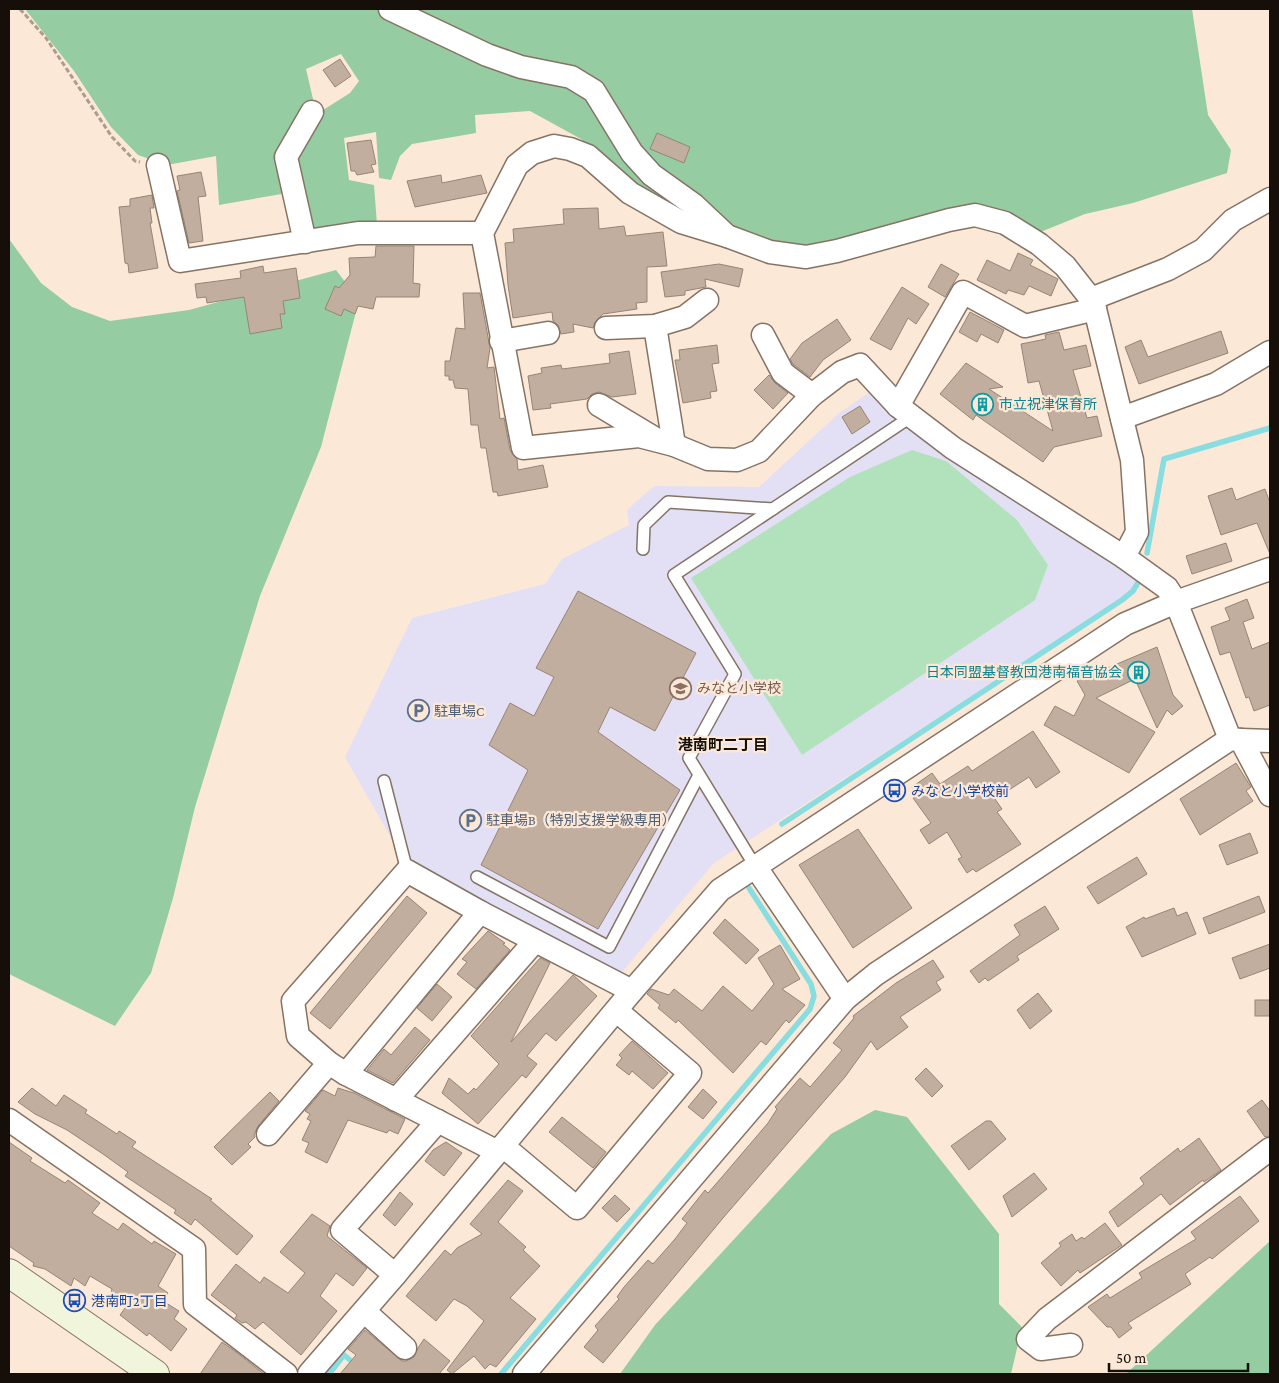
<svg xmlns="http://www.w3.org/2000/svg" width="1279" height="1383" viewBox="0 0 1279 1383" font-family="'Crimson Pro','Noto Sans JP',serif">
	<rect width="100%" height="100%" fill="#fce8d7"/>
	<path fill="#e3dff5" d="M 871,391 L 921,439 L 1136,579 L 1132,589 L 1107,608 L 714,863 L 622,972 L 407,866 L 345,757 L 412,618 L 545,584 L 562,559 L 629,525 L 627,510 L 654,486 L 759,487 L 838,414 Z"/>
	<path fill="#b2e2bc" d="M 912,450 L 946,461 L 1017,520 L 1048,565 L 1035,600 L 802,755 L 691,578 L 850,477 Z"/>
	<g fill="#95cca1">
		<path d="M 25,9 L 1192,9 L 1208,115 L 1231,150 L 1227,173 L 1133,203 L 1085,214 L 1038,233 L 992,213 L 806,253 L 738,234 L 633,190 L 581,139 L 530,111 L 475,115 L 476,133 L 412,144 L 400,156 L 391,180 L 379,178 L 376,132 L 344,138 L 349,180 L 374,185 L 377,225 L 308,236 L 291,161 L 320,112 L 350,93 L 359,81 L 341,54 L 306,69 L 313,99 L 281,154 L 287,193 L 219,205 L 216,156 L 167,165 L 138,155 L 111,127 L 74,71 Z"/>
		<path d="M 9,239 L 41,283 L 72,307 L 110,321 L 189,310 L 336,270 L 359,300 L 321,447 L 260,596 L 195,807 L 173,898 L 151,973 L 115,1026 L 9,974 Z"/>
		<path d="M 875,1110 L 907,1117 L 999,1234 L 999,1304 L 1022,1327 L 1011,1374 L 620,1374 L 655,1325 L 831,1134 Z"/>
		<path d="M 1270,1241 L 1270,1374 L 1126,1374 Z"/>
	</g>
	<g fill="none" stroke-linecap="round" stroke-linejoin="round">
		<g stroke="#87dddf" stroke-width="5.5">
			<path d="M 1147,553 L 1164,459 L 1270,428"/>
			<path d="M 782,824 L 1122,600 L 1133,591 L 1139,581"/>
			<path d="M 329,1374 L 344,1355 L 367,1374"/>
			<path d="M 501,1374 L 810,1009 L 814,996 L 811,984 L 749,888"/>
		</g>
	</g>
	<g fill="#c1ae9e" stroke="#968575">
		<path d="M 340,59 L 351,76 L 335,87 L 323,70 Z"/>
		<path d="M 657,133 L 690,147 L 684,163 L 650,149 Z"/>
		<path d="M 371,140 L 376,164 L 371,165 L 374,172 L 357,175 L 355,171 L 351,171 L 347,143 Z"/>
		<path d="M 201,172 L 206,196 L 198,197 L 203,241 L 189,243 L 177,191 L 180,190 L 177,176 Z"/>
		<path d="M 441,175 L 442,183 L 481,175 L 487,193 L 415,207 L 407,181 Z"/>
		<path d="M 152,195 L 154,208 L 150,208 L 152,223 L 150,223 L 158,268 L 129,273 L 128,264 L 125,263 L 119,207 L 130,206 L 130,199 Z"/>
		<path d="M 598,208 L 599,229 L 624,226 L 626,236 L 663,232 L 667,266 L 647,267 L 647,302 L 636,303 L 637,309 L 603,314 L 595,322 L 593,328 L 573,324 L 574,332 L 561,334 L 558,325 L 553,321 L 552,312 L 513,318 L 508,285 L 505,243 L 514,242 L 513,229 L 564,224 L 563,209 Z"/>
		<path d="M 376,246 L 414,246 L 413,283 L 420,284 L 419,297 L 376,297 L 373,309 L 358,306 L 355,314 L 344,309 L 341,316 L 325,309 L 335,286 L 339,288 L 350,275 L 349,258 L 375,257 Z"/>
		<path d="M 1018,253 L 1033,260 L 1030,265 L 1058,279 L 1051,296 L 1029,286 L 1024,295 L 1008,290 L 1006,294 L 977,280 L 987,260 L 1010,271 Z"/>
		<path d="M 719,264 L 743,269 L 739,287 L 705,279 L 706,287 L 685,291 L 685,295 L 665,297 L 661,272 Z"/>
		<path d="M 941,264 L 959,274 L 945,297 L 928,287 Z"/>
		<path d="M 263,266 L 264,273 L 296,268 L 300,298 L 283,301 L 285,314 L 280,314 L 282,328 L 250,334 L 244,297 L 207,303 L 206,297 L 197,298 L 195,284 L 241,278 L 240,271 Z"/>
		<path d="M 902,287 L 929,304 L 916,324 L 908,318 L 891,350 L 870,339 Z"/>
		<path d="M 463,293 L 480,293 L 490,348 L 487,368 L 494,367 L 500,419 L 504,418 L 510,450 L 517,459 L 518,470 L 543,465 L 548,487 L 498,496 L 497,492 L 493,492 L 486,448 L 481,448 L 478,425 L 471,425 L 468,389 L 455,388 L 453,380 L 449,380 L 449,376 L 445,376 L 445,361 L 450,361 L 456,328 L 465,329 Z"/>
		<path d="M 970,312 L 1004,330 L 998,343 L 981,334 L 977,342 L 959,332 Z"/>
		<path d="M 837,319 L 851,340 L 823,360 L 810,377 L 793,364 L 790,359 L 802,343 Z"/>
		<path d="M 1221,331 L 1228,353 L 1139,384 L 1125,347 L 1141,340 L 1148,357 Z"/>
		<path d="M 1059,332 L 1064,350 L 1086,345 L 1091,366 L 1073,370 L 1087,418 L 1097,416 L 1102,436 L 1054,447 L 1043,462 L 976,415 L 973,420 L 940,394 L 966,363 L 1003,387 L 989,389 L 1053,431 L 1039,381 L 1028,383 L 1021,344 L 1046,339 L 1045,335 Z"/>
		<path d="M 717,345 L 719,363 L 712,364 L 717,391 L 710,392 L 711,398 L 683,403 L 675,360 L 680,360 L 679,350 Z"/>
		<path d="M 629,351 L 636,394 L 612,397 L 599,392 L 592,394 L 587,399 L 550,404 L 551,408 L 533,410 L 528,376 L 542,373 L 541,368 L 561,365 L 562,369 L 610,363 L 609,354 Z"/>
		<path d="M 769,375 L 775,383 L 788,393 L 773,409 L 754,390 Z"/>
		<path d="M 860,406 L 870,422 L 852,434 L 842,417 Z"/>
		<path d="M 1232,488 L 1236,500 L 1265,489 L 1270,503 L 1270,554 L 1257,523 L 1221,535 L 1208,496 Z"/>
		<path d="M 1226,543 L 1232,561 L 1192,574 L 1186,556 Z"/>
		<path d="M 578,591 L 696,653 L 655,731 L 610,707 L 598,732 L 680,790 L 598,929 L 481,865 L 528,770 L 489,745 L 510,703 L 534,716 L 554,677 L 536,668 Z"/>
		<path d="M 1247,599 L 1254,618 L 1243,622 L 1252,649 L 1270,642 L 1270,705 L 1254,711 L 1249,697 L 1246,698 L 1230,652 L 1220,655 L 1211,627 L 1230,620 L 1225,608 Z"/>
		<path d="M 1157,647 L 1173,695 L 1183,706 L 1172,715 L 1167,710 L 1157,728 L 1135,679 L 1096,698 L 1155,732 L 1129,773 L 1044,725 L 1055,706 L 1074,716 L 1085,695 L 1077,681 Z"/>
		<path d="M 1033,731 L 1060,772 L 1036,788 L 1029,777 L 995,799 L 1002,809 L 997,812 L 1021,844 L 976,872 L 973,869 L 967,873 L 958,859 L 962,857 L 947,832 L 929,844 L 920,830 L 931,823 L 913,798 L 918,795 L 912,787 L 932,773 L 940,784 L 968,766 L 972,771 Z"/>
		<path d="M 1236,763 L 1251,787 L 1246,791 L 1253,801 L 1200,835 L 1180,799 Z"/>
		<path d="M 858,829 L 912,908 L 853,948 L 799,865 Z"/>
		<path d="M 1250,833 L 1258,853 L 1227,865 L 1219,845 Z"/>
		<path d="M 1137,857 L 1147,874 L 1098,904 L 1087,887 Z"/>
		<path d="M 407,896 L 427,913 L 330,1029 L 310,1013 Z"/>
		<path d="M 1259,896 L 1265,912 L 1209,934 L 1203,918 Z"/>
		<path d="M 1045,906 L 1059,929 L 1017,956 L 1019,960 L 988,981 L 985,978 L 979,983 L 970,971 L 1020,935 L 1014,925 Z"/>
		<path d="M 1174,908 L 1177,916 L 1187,912 L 1196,934 L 1142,957 L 1126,927 L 1144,917 L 1145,919 Z"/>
		<path d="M 725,919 L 759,950 L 746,964 L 713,933 Z"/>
		<path d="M 488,931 L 505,943 L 503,944 L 510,950 L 476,989 L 457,974 L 467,962 L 462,959 Z"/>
		<path d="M 1270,944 L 1270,968 L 1240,979 L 1232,958 Z"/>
		<path d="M 780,945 L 800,979 L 782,989 L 805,1005 L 789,1023 L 786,1020 L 766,1045 L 761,1041 L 733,1073 L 678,1020 L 676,1023 L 658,1008 L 660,1005 L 647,994 L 651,989 L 669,995 L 674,989 L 702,1011 L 723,986 L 752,1011 L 774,984 L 758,958 Z"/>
		<path d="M 540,958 L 550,963 L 511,1042 L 573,975 L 597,996 L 556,1041 L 546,1033 L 527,1056 L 537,1064 L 526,1078 L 522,1075 L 478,1124 L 442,1093 L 449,1078 L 468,1094 L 474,1088 L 476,1090 L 499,1064 L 471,1036 Z"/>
		<path d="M 933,960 L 944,977 L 936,982 L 941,990 L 900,1017 L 908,1027 L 877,1050 L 871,1041 L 845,1077 L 723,1218 L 603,1363 L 584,1347 L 598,1330 L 595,1326 L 619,1299 L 617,1297 L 624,1287 L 648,1260 L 653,1264 L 675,1239 L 687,1223 L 682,1219 L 705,1190 L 708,1193 L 722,1177 L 768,1123 L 777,1109 L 775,1107 L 800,1078 L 810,1087 L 842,1050 L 833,1043 L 854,1018 L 853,1016 L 896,983 Z"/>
		<path d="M 437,984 L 452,997 L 432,1021 L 417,1008 Z"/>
		<path d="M 1038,993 L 1052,1011 L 1030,1029 L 1017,1010 Z"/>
		<rect x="1255" y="1000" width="15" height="16"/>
		<path d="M 415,1027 L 430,1040 L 393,1083 L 367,1070 L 384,1049 L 391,1055 Z"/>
		<path d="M 632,1041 L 668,1073 L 653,1089 L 632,1071 L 629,1075 L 616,1065 L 622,1058 L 619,1055 Z"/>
		<path d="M 926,1068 L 943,1086 L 932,1097 L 915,1079 Z"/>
		<path d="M 32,1088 L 56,1106 L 64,1095 L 87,1110 L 85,1113 L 117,1134 L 119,1131 L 136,1142 L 132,1147 L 212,1199 L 210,1200 L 253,1236 L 237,1255 L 195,1219 L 191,1225 L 174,1213 L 176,1210 L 125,1176 L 128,1172 L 103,1154 L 67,1130 L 35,1114 L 18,1102 Z"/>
		<path d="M 338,1088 L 354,1093 L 405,1119 L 398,1134 L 389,1130 L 387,1133 L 348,1120 L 327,1163 L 305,1152 L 309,1143 L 302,1140 L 311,1121 L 307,1119 L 310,1114 L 305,1111 L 323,1090 L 335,1096 Z"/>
		<path d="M 703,1089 L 717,1102 L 703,1119 L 688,1107 Z"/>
		<path d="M 270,1092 L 279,1101 L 258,1126 L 254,1135 L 255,1137 L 248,1144 L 251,1147 L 232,1165 L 214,1147 Z"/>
		<path d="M 1262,1100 L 1270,1111 L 1270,1136 L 1265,1137 L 1247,1111 Z"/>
		<path d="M 562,1117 L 606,1152 L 593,1168 L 549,1132 Z"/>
		<path d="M 986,1121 L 991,1121 L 1006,1139 L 969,1170 L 951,1146 Z"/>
		<path d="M 1199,1138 L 1221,1170 L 1204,1182 L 1203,1180 L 1170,1205 L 1161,1194 L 1118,1227 L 1109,1212 L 1144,1184 L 1140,1178 L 1178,1148 L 1180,1152 Z"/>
		<path d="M 9,1142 L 32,1158 L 30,1161 L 65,1183 L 68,1180 L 100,1203 L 92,1213 L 118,1230 L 123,1223 L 152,1244 L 154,1241 L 176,1254 L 158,1286 L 168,1293 L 163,1301 L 179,1311 L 174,1319 L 187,1329 L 171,1351 L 149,1333 L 147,1336 L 120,1315 L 128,1304 L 111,1293 L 112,1289 L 90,1276 L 85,1286 L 74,1278 L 71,1286 L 45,1269 L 33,1266 L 34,1263 L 9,1246 Z"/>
		<path d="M 446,1142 L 462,1153 L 444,1176 L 425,1161 L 433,1150 Z"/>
		<path d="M 1034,1173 L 1047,1189 L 1012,1217 L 1003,1196 Z"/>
		<path d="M 508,1180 L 523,1191 L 498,1222 L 526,1247 L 523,1250 L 540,1266 L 510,1298 L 536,1319 L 496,1367 L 490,1364 L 485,1369 L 474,1356 L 452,1374 L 447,1370 L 484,1321 L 467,1306 L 454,1299 L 436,1321 L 406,1296 L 445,1250 L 451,1255 L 457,1248 L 482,1234 L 470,1224 Z"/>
		<path d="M 400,1192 L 413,1204 L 395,1226 L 383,1215 Z"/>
		<path d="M 615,1195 L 630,1209 L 617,1222 L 602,1208 Z"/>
		<path d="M 1240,1196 L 1259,1221 L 1212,1259 L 1210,1257 L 1185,1274 L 1191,1284 L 1128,1323 L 1132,1328 L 1119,1338 L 1111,1327 L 1107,1327 L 1088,1307 L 1107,1294 L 1110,1298 L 1142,1278 L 1139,1273 L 1196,1239 L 1191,1232 Z"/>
		<path d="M 312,1214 L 330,1226 L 327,1236 L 367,1268 L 353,1286 L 336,1273 L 320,1296 L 337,1311 L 301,1355 L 263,1322 L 255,1329 L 246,1322 L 242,1323 L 235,1318 L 237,1315 L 211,1295 L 236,1264 L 260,1283 L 264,1277 L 288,1293 L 305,1273 L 280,1252 Z"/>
		<path d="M 1105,1223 L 1122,1245 L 1080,1273 L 1078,1270 L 1061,1286 L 1041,1263 L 1061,1246 L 1059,1243 L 1072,1234 L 1076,1241 L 1082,1237 L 1084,1239 Z"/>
		<path d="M 365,1330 L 402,1361 L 406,1361 L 414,1357 L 418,1348 L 424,1339 L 450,1361 L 439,1374 L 340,1374 L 356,1355 L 348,1349 Z"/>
		<path d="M 222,1342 L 236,1352 L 264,1374 L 200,1374 Z"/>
	</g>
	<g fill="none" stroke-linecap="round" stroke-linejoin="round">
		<defs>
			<g id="service">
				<path d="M 643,549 L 644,525 L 668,502 L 773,509"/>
				<path d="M 384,781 L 407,871"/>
				<path d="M 755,866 L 689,758 L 735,674 L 674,575 L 912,416"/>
				<path d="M 477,877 L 609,947 L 699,775"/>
			</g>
			<g id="minor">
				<path d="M 390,9 L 487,55 L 521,67 L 571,77 L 594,91 L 632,153 L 652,175 L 694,205 L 727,236 L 770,252 L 806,257 L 837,251 L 949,220 L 975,215 L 1005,223 L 1039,244 L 1065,266 L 1091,299"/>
				<path d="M 158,165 L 180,261 L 358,233 L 482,233"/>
				<path d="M 727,236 L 681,222 L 630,193 L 588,156 L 570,149 L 554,146 L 532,153 L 517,165 L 482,233 L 523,448 L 639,436 L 674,445 L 708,459 L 737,460 L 759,451 L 812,395 L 842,372 L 860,365 L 898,406 L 953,448 L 1124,557 L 1167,588 L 1176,602 L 1230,739 L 1241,740 L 1270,795"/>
				<path d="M 305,242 L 286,157 L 312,112"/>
				<path d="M 1095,309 L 1091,299 L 1168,269 L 1203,250 L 1233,220 L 1270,199"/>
				<path d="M 655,326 L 674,445"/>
				<path d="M 606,328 L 655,326 L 685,317 L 707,300"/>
				<path d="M 763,335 L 783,373 L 812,395"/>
				<path d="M 501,341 L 548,333"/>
				<path d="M 599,405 L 654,438"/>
				<path d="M 898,406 L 963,292 L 1025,326 L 1095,309 L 1132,460 L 1137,532 L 1124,557"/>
				<path d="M 1122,418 L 1216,384 L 1270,352"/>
				<path d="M 1241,740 L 1270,741"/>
				<path d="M 755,866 L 845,999"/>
				<path d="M 480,912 L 346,1074 L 498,1152"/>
				<path d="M 346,1074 L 329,1063 L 298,1036 L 293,1001 L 407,871 L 480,912 L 632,991"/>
				<path d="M 396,1100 L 535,941"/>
				<path d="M 9,1120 L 194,1249 L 195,1304 L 286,1374"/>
				<path d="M 268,1134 L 329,1063"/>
				<path d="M 503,1146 L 577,1208 L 690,1073 L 617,1011"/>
				<path d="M 395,1275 L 342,1230 L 438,1121"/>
				<path d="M 364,1311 L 405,1348"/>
				<path d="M 1071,1345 L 1041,1349 L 1028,1339 L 1047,1319 L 1270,1149"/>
				<path d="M 309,1374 L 395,1275 L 632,991 L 720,890 L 1125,624 L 1176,602 L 1270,569"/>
				<path d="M 524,1374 L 845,999 L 876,974 L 1230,739"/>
			</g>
			<path id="secondary" d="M 9,1273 L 155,1374"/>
		</defs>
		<use href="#service" stroke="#857465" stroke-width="14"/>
		<use href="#minor" stroke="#857465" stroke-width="25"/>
		<use href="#secondary" stroke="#857465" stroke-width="30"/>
		<path stroke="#ad9d90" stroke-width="3" stroke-dasharray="5 2.5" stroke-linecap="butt" d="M 20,9 L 46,38 L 112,137 L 135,161 L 140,162"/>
		<use href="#service" stroke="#fff" stroke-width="11"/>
		<use href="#minor" stroke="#fff" stroke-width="22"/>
		<use href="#secondary" stroke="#f1f5dc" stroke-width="28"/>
	</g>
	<defs>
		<symbol id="building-ring" viewBox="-11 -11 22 22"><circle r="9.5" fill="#fce8d7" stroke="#0f9aa8" stroke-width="1.5"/><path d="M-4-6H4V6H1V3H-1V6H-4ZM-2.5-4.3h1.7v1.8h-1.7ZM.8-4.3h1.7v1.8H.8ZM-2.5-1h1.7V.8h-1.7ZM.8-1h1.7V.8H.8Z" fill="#0f9aa8"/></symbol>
		<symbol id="school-ring" viewBox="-11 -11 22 22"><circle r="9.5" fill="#fce8d7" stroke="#8d6e63" stroke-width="1.5"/><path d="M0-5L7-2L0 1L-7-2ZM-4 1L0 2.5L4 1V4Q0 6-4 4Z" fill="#8d6e63"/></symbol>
		<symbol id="parking-ring" viewBox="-11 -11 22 22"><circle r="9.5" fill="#fce8d7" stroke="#5c6f8a" stroke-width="1.5"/><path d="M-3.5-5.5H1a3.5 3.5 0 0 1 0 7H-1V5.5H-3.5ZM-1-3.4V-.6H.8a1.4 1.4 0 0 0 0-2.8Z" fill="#5c6f8a"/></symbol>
		<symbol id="bus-ring" viewBox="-11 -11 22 22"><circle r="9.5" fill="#fce8d7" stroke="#1a4fb4" stroke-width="1.5"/><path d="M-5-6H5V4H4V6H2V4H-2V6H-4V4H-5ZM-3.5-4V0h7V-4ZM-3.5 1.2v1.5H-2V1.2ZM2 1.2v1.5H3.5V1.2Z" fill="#1a4fb4"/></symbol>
	</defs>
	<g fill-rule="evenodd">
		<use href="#building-ring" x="970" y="392" width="25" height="25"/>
		<use href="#building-ring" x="1126" y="660" width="25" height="25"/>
		<use href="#school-ring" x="668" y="676" width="25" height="25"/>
		<use href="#parking-ring" x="406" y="698" width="25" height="25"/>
		<use href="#bus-ring" x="882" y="778" width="25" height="25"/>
		<use href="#parking-ring" x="458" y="808" width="25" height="25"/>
		<use href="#bus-ring" x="62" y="1288" width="25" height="25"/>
	</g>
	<g text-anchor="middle" stroke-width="4.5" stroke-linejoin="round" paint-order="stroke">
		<g font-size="14" fill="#0d838f" stroke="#fce8d7" text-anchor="start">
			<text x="999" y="409">市立祝津保育所</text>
			<text x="1122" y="677" text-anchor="end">日本同盟基督教団港南福音協会</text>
		</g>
		<g font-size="14" fill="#785e54" stroke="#fce8d7" text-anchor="start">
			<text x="697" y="693">みなと小学校</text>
		</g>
		<g font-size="14" fill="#4e5e75" stroke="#fce8d7" text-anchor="start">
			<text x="434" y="716">駐車場C</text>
			<text x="486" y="825">駐車場B（特別支援学級専用）</text>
		</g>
		<g font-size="14" fill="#164399" stroke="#fce8d7" text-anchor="start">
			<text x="911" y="796">みなと小学校前</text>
			<text x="91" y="1306">港南町2丁目</text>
		</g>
		<g font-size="15" font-weight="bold" fill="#160f09" stroke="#fce8d7">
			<text x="723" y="750">港南町二丁目</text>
		</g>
	</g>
	<rect width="1279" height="1383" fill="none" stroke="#160f09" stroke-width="20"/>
	<path d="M1109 1363v8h139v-8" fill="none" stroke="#160f09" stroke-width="2.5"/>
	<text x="1116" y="1363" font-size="15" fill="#160f09" stroke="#fce8d7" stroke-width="4" paint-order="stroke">50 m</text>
</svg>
